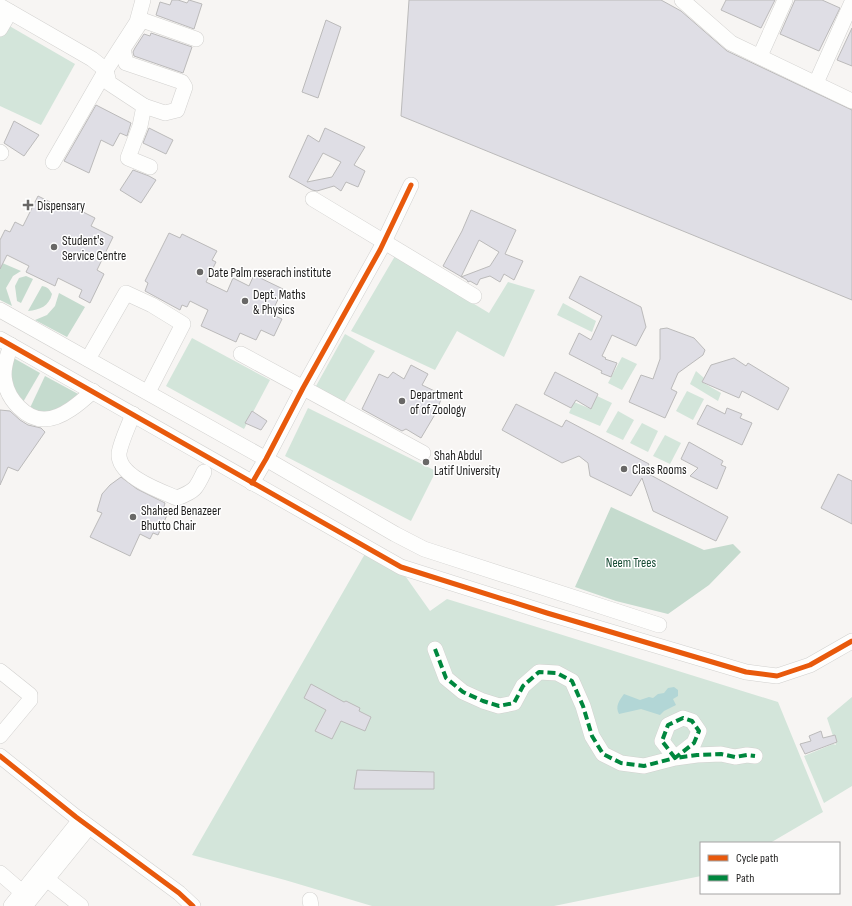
<svg xmlns="http://www.w3.org/2000/svg" width="852" height="906" viewBox="0 0 852 906" font-family="'Sofia Sans Condensed',sans-serif">
	<rect width="100%" height="100%" fill="#f7f5f3"/>
	<g fill="#d3e5da">
		<path d="M 6,24 L 75,64 L 41,125 L 0,106 L 0,36 Z"/>
		<path d="M 395,256 L 489,313 L 508,282 L 535,290 L 504,357 L 457,331 L 435,370 L 351,331 Z"/>
		<path d="M 563,303 L 596,321 L 592,332 L 557,315 Z"/>
		<path d="M 345,334 L 375,351 L 343,404 L 316,386 Z"/>
		<path d="M 192,338 L 270,380 L 244,429 L 166,386 Z"/>
		<path d="M 622,357 L 637,364 L 622,390 L 608,383 Z"/>
		<path d="M 696,371 L 704,378 L 702,382 L 721,393 L 718,401 L 690,384 Z"/>
		<path d="M 687,391 L 704,399 L 693,420 L 676,411 Z"/>
		<path d="M 597,396 L 612,403 L 600,426 L 569,413 L 574,402 L 591,409 Z"/>
		<path d="M 308,408 L 436,471 L 411,521 L 285,456 Z"/>
		<path d="M 618,411 L 634,420 L 623,440 L 606,432 Z"/>
		<path d="M 642,423 L 658,431 L 648,452 L 630,443 Z"/>
		<path d="M 665,435 L 681,443 L 670,464 L 653,456 Z"/>
		<path d="M 366,552 L 401,570 L 430,611 L 447,599 L 778,702 L 823,812 L 770,843 L 701,843 L 701,876 L 554,906 L 372,906 L 285,880 L 192,855 Z"/>
		<path d="M 852,697 L 852,786 L 824,803 L 804,756 L 833,744 L 836,745 L 827,718 Z"/>
	</g>
	<g fill="#c5dbce">
		<path d="M 0,262 L 21,271 L 13,276 L 6,288 L 12,306 L 0,300 Z"/>
		<path d="M 26,276 L 33,279 L 21,303 L 17,301 L 15,286 L 19,278 Z"/>
		<path d="M 42,286 C 48,287 49,289 52,294 C 49,306 40,310 28,311 Z"/>
		<path d="M 59,293 L 85,307 L 67,337 L 35,320 L 47,315 L 55,306 Z"/>
		<path d="M 10,356 L 40,373 L 19,409 L 5,382 Z"/>
		<path d="M 45,376 L 80,395 L 45,419 L 29,410 Z"/>
		<path d="M 611,507 L 704,550 L 733,544 L 741,552 L 709,585 L 668,614 L 616,601 L 575,587 Z"/>
	</g>
	<path fill="#b2d6d6" d="M 674,687 L 678,690 L 678,696 L 673,699 L 676,705 L 664,711 L 660,715 L 641,709 L 619,714 C 615,706 619,701 624,694 L 640,700 L 649,697 L 653,698 L 658,694 L 664,693 L 668,688 Z"/>
	<g fill="#dfdee5" stroke="#bbbaba" fill-rule="evenodd">
		<path d="M 172,0 L 178,0 L 187,3 L 189,0 L 202,4 L 194,29 L 156,15 L 160,2 L 170,5 Z"/>
		<path d="M 409,0 L 661,0 L 681,11 L 727,51 L 852,110 L 852,300 L 401,116 Z"/>
		<path d="M 726,0 L 775,0 L 761,28 L 721,10 Z"/>
		<path d="M 795,0 L 822,0 L 840,8 L 819,51 L 780,34 Z"/>
		<path d="M 326,20 L 341,27 L 318,98 L 302,92 Z"/>
		<path d="M 852,28 L 852,66 L 837,60 Z"/>
		<path d="M 151,33 L 192,47 L 183,73 L 134,56 L 133,52 L 135,48 L 144,34 L 150,36 Z"/>
		<path d="M 96,105 L 131,123 L 127,136 L 120,133 L 113,146 L 101,140 L 89,173 L 64,161 Z"/>
		<path d="M 14,121 L 39,135 L 24,156 L 4,143 Z"/>
		<path d="M 149,128 L 173,140 L 166,154 L 143,143 Z"/>
		<path d="M 325,128 L 365,147 L 354,165 L 365,171 L 358,187 L 346,182 L 341,191 L 334,186 L 317,191 L 312,190 L 289,177 L 308,135 L 319,142 ZM 323,153 L 341,162 L 332,177 L 307,182 Z"/>
		<path d="M 133,170 L 149,176 L 156,180 L 141,203 L 120,190 Z"/>
		<path d="M 38,196 L 60,207 L 63,202 L 95,218 L 91,226 L 113,237 L 97,270 L 104,274 L 90,303 L 79,297 L 82,290 L 58,278 L 55,286 L 26,272 L 29,266 L 7,255 L 0,269 L 0,240 L 5,230 L 10,232 L 15,222 L 23,226 Z"/>
		<path d="M 471,210 L 516,230 L 505,254 L 523,261 L 514,280 L 504,274 L 500,282 L 490,276 L 480,279 L 477,285 L 470,281 L 468,282 L 467,280 L 443,266 L 462,231 ZM 479,240 L 499,252 L 490,266 L 461,277 Z"/>
		<path d="M 169,233 L 180,238 L 182,234 L 217,251 L 212,260 L 216,262 L 206,282 L 227,292 L 233,278 L 249,286 L 254,275 L 283,289 L 271,314 L 282,319 L 274,336 L 261,330 L 256,340 L 240,333 L 236,342 L 201,326 L 208,310 L 190,301 L 187,307 L 182,305 L 180,310 L 145,291 L 148,283 L 145,281 Z"/>
		<path d="M 580,276 L 641,307 L 646,327 L 636,346 L 612,335 L 602,356 L 606,358 L 605,359 L 617,363 L 611,377 L 601,373 L 602,371 L 569,354 L 579,333 L 591,340 L 602,316 L 569,298 Z"/>
		<path d="M 667,328 L 694,338 L 705,350 L 703,355 L 678,373 L 671,389 L 677,392 L 665,418 L 629,402 L 641,375 L 653,379 L 660,359 L 660,329 Z"/>
		<path d="M 734,358 L 746,366 L 748,363 L 789,388 L 778,410 L 742,391 L 739,398 L 702,382 L 711,365 Z"/>
		<path d="M 411,365 L 428,374 L 422,385 L 443,395 L 434,416 L 421,438 L 406,429 L 402,431 L 362,409 L 379,374 L 388,378 L 393,372 L 404,379 Z"/>
		<path d="M 555,372 L 598,394 L 591,409 L 576,400 L 571,408 L 544,394 Z"/>
		<path d="M 516,404 L 562,427 L 566,420 L 649,464 L 645,472 L 728,517 L 716,541 L 653,511 L 642,478 L 631,496 L 590,476 L 588,463 L 579,456 L 562,463 L 502,430 Z"/>
		<path d="M 707,405 L 725,414 L 727,408 L 742,414 L 740,418 L 752,423 L 742,445 L 697,424 Z"/>
		<path d="M 0,410 L 10,411 L 20,420 L 28,425 L 41,428 L 45,432 L 18,471 L 8,467 L 0,485 Z"/>
		<path d="M 252,411 L 267,421 L 261,430 L 245,423 Z"/>
		<path d="M 689,442 L 723,461 L 721,465 L 726,467 L 717,489 L 690,476 L 698,468 L 681,459 Z"/>
		<path d="M 838,474 L 852,481 L 852,524 L 821,508 Z"/>
		<path d="M 121,477 L 137,489 L 165,503 L 164,507 L 168,513 L 158,535 L 153,533 L 150,539 L 140,534 L 130,556 L 90,537 L 102,513 L 97,511 L 102,494 L 110,485 Z"/>
		<path d="M 311,684 L 344,702 L 346,701 L 360,708 L 359,711 L 371,717 L 365,731 L 341,721 L 332,739 L 315,731 L 326,710 L 304,698 Z"/>
		<path d="M 821,731 L 823,738 L 835,735 L 837,742 L 805,754 L 800,744 L 811,741 L 809,736 Z"/>
		<path d="M 357,770 L 434,772 L 434,789 L 354,789 Z"/>
	</g>
	<g fill="none" stroke-linecap="round" stroke-linejoin="round">
		<defs>
			<g id="minor">
				<path d="M 682,0 L 731,43 L 852,101"/>
				<path d="M 0,6 L 92,59 L 106,70 L 137,22 L 143,0"/>
				<path d="M 0,29 L 10,12"/>
				<path d="M 760,56 L 785,0"/>
				<path d="M 106,70 L 109,83 L 144,106 L 140,126 L 128,158 L 150,167"/>
				<path d="M 816,83 L 852,2"/>
				<path d="M 144,106 L 165,113 L 177,110 L 185,87 L 182,82 L 126,63 L 123,49 L 142,20 L 196,39"/>
				<path d="M 0,152 L 1,153"/>
				<path d="M 53,162 L 106,70"/>
				<path d="M 313,199 L 474,296"/>
				<path d="M 0,310 L 266,459 L 395,534 L 424,549 L 659,625"/>
				<path d="M 0,339 L 401,567 L 547,613 L 746,672 L 777,676 L 810,665 L 852,641"/>
				<path d="M 11,345 C 7,357 2,370 5,382 C 8,399 26,420 45,419 C 62,419 81,402 93,391"/>
				<path d="M 241,354 L 423,453"/>
				<path d="M 88,359 L 126,293 L 152,305 L 183,324 L 148,392"/>
				<path d="M 133,414 C 129,425 121,441 119,453 C 117,476 160,491 177,498 C 195,491 196,489 204,472"/>
				<path d="M 252,483 L 266,459 L 303,388 L 380,250 L 411,185"/>
				<path d="M 435,649 L 446,678 L 463,692 L 483,701 L 499,706 L 514,703 L 523,686 L 539,672 L 557,673 L 572,681 L 583,706 L 592,736 L 603,754 L 621,763 L 644,766 L 675,758 L 694,743 L 699,731 L 692,721 L 683,718 L 668,725 L 662,741 L 675,758 L 697,755 L 721,754 L 735,757 L 747,755 L 755,756"/>
				<path d="M 0,671 L 30,695 L 30,700 L 0,736"/>
				<path d="M 0,756 L 76,817 L 179,893 L 193,906"/>
				<path d="M 0,873 L 22,892"/>
				<path d="M 39,873 L 81,906"/>
				<path d="M 310,900 L 311,906"/>
				<path d="M 11,906 L 80,820"/>
				<path d="M 25,906 L 89,827"/>
			</g>
		</defs>
		<use href="#minor" stroke="#d2d1cf" stroke-width="16"/>
		<use href="#minor" stroke="#fefefd" stroke-width="15"/>
		<path stroke="#00873e" stroke-width="4" stroke-dasharray="8 4" stroke-linecap="butt" d="M 435,649 L 446,678 L 463,692 L 483,701 L 499,706 L 514,703 L 523,686 L 539,672 L 557,673 L 572,681 L 583,706 L 592,736 L 603,754 L 621,763 L 644,766 L 675,758 L 694,743 L 699,731 L 692,721 L 683,718 L 668,725 L 662,741 L 675,758 L 697,755 L 721,754 L 735,757 L 747,755 L 755,756"/>
		<defs>
			<g id="cycleway">
				<path d="M 0,339 L 401,567 L 547,613 L 746,672 L 777,676 L 810,665 L 852,641"/>
				<path d="M 252,483 L 266,459 L 303,388 L 380,250 L 411,185"/>
				<path d="M 0,756 L 76,817 L 179,893 L 193,906"/>
			</g>
		</defs>
		<use href="#cycleway" stroke="#fff" stroke-width="8"/>
		<use href="#cycleway" stroke="#e8590c" stroke-width="5"/>
	</g>
	<g fill="#696867" stroke="#fff" stroke-width="1.5">
		<path d="M26 199h4v4h4v4h-4v4h-4v-4h-4v-4h4z"/>
		<circle cx="54" cy="247" r="4"/>
		<circle cx="200" cy="272" r="4"/>
		<circle cx="245" cy="301" r="4"/>
		<circle cx="402" cy="401" r="4"/>
		<circle cx="426" cy="462" r="4"/>
		<circle cx="624" cy="469" r="4"/>
		<circle cx="133" cy="517" r="4"/>
	</g>
	<g text-anchor="middle" stroke-width="3" stroke-linejoin="round" paint-order="stroke">
		<g font-size="13" fill="#1d1c1b" stroke="#fff" text-anchor="start">
			<text x="37" y="210">Dispensary</text>
			<text x="62" y="245">Student's<tspan x="62" dy="15">Service Centre</tspan></text>
			<text x="208" y="277">Date Palm reserach institute</text>
			<text x="253" y="299">Dept. Maths<tspan x="253" dy="15">&amp; Physics</tspan></text>
			<text x="410" y="399">Department<tspan x="410" dy="15">of of Zoology</tspan></text>
			<text x="434" y="460">Shah Abdul<tspan x="434" dy="15">Latif University</tspan></text>
			<text x="632" y="474">Class Rooms</text>
			<text x="141" y="515">Shaheed Benazeer<tspan x="141" dy="15">Bhutto Chair</tspan></text>
		</g>
		<g font-size="13" fill="#174b34" stroke="#fff">
			<text x="631" y="567">Neem Trees</text>
		</g>
	</g>
	<rect x="700" y="842" width="140" height="52" fill="#ffffff" stroke="#a5a4a4"/>
	<rect x="708" y="855" width="20" height="6" fill="#e8590c" stroke="#a5a4a4"/>
	<text x="736" y="862" font-size="12" fill="#1d1c1b">Cycle path</text>
	<rect x="708" y="875" width="20" height="6" fill="#00873e" stroke="#a5a4a4"/>
	<text x="736" y="882" font-size="12" fill="#1d1c1b">Path</text>
</svg>
